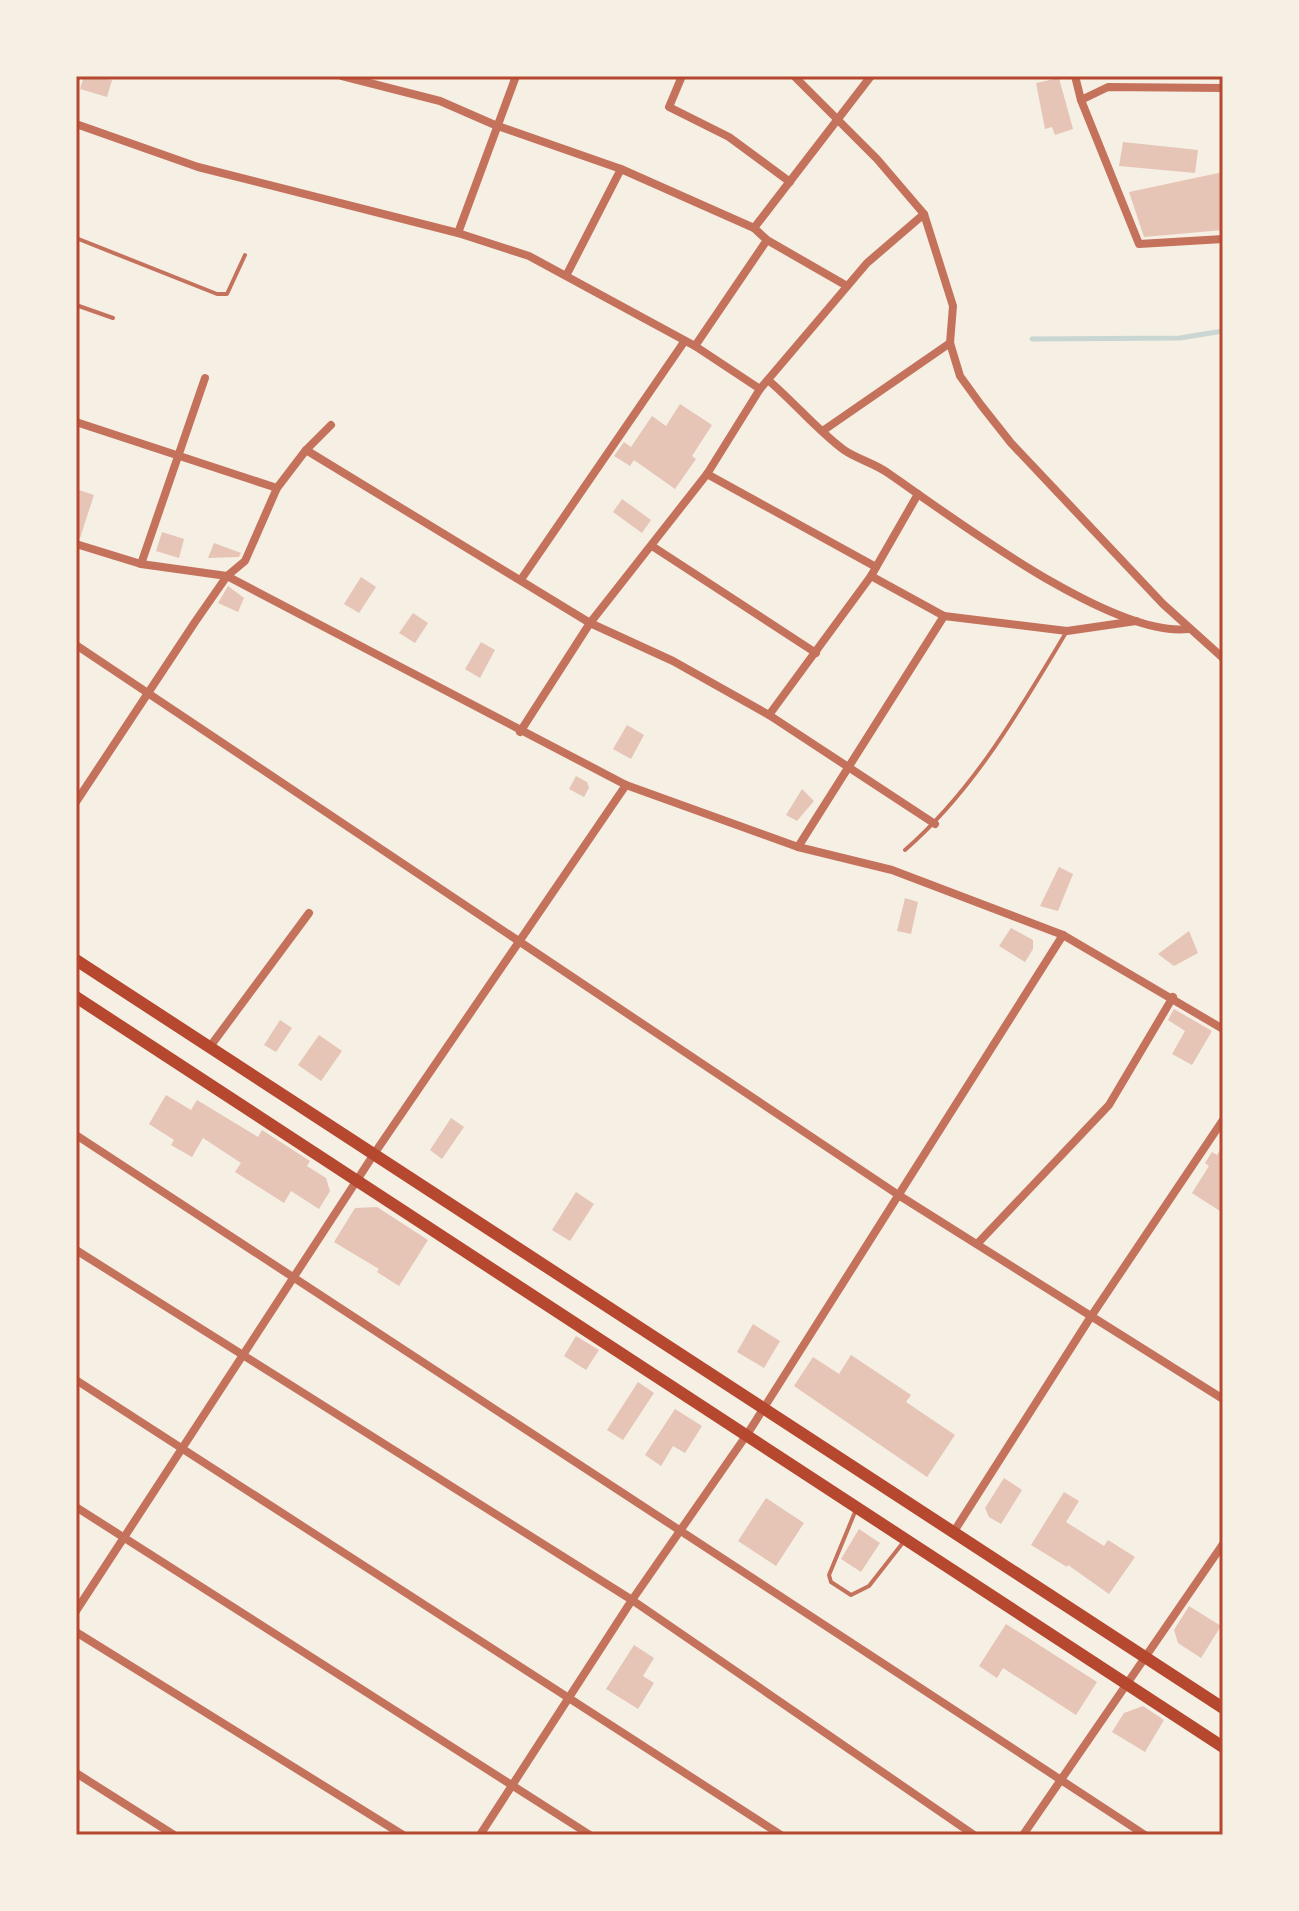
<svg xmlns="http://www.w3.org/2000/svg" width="1299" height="1911" viewBox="0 0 1299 1911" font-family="Raleway,sans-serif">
	<rect width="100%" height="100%" fill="#f6efe4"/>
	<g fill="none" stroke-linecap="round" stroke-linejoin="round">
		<path stroke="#c9d6d2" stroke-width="5" d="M 1032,339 L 1180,338 L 1223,331"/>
	</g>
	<g fill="#e6c5b7">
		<path d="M 84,76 L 112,80 L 107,97 L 80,89 Z"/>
		<path d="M 1059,78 L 1073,129 L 1055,135 L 1052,127 L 1045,129 L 1036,83 Z"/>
		<path d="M 1123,142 L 1198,150 L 1195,173 L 1119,166 Z"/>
		<path d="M 1223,172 L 1223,230 L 1144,237 L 1129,192 Z"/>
		<path d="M 680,404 L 712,425 L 692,456 L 696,459 L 675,489 L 634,460 L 630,466 L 614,456 L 624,442 L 631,447 L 652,416 L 666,426 Z"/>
		<path d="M 76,489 L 94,495 L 80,538 L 76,537 Z"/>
		<path d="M 622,499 L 651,520 L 642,533 L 613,512 Z"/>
		<path d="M 162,532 L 184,539 L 179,558 L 156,551 Z"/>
		<path d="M 214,543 L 241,553 L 239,557 L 208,558 Z"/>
		<path d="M 361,577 L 376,587 L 359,613 L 344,604 Z"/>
		<path d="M 228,586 L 244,598 L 238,612 L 218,603 Z"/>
		<path d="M 413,613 L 428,623 L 415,643 L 399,633 Z"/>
		<path d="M 481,642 L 495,650 L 480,678 L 465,669 Z"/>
		<path d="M 627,725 L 644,735 L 631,759 L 613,749 Z"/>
		<path d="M 576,776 L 587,782 L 589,788 L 584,797 L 569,789 Z"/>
		<path d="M 802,789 L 814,801 L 797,821 L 786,815 Z"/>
		<path d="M 1059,867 L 1073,874 L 1058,911 L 1040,906 Z"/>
		<path d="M 905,898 L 918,902 L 911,934 L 897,931 Z"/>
		<path d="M 1011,928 L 1033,940 L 1033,949 L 1025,962 L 999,946 Z"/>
		<path d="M 1189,931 L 1198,953 L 1174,966 L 1158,954 Z"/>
		<path d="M 1174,1009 L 1212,1031 L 1192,1065 L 1172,1054 L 1185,1031 L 1168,1020 Z"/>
		<path d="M 280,1020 L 292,1028 L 276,1052 L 264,1045 Z"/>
		<path d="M 319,1035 L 342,1051 L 321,1081 L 298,1065 Z"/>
		<path d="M 166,1095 L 191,1110 L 197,1100 L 258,1137 L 262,1130 L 310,1161 L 307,1166 L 326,1178 L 330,1191 L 319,1209 L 291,1191 L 284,1203 L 235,1172 L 241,1163 L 203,1138 L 192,1157 L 171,1145 L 174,1140 L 149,1124 Z"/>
		<path d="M 451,1118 L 464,1127 L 442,1159 L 430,1150 Z"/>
		<path d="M 1223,1145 L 1223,1213 L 1192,1193 L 1209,1166 L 1205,1163 L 1212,1152 L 1217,1155 Z"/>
		<path d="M 576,1192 L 594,1204 L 570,1241 L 552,1230 Z"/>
		<path d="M 377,1207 L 428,1240 L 399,1286 L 377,1272 L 379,1269 L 334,1242 L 355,1208 Z"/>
		<path d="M 753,1324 L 780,1341 L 764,1368 L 737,1352 Z"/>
		<path d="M 576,1336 L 599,1350 L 586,1370 L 564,1356 Z"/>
		<path d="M 851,1355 L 911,1395 L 906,1402 L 955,1435 L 927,1477 L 794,1386 L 813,1357 L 839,1374 Z"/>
		<path d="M 638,1382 L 654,1393 L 623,1440 L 607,1430 Z"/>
		<path d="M 675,1409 L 702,1426 L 685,1453 L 673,1446 L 661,1466 L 645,1455 Z"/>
		<path d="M 1004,1478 L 1022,1490 L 1001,1524 L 989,1517 L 985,1508 Z"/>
		<path d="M 1064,1492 L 1079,1501 L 1066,1522 L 1104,1546 L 1108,1540 L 1135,1557 L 1109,1594 L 1068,1565 L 1067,1567 L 1031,1545 Z"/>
		<path d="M 766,1498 L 804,1523 L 776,1566 L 738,1541 Z"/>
		<path d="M 859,1529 L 880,1543 L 861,1572 L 841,1559 Z"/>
		<path d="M 1189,1606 L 1221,1626 L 1201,1658 L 1178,1643 L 1174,1630 Z"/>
		<path d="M 1006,1624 L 1097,1682 L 1076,1715 L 1003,1668 L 997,1678 L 979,1666 Z"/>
		<path d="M 634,1645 L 654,1658 L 643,1676 L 654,1683 L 638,1709 L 606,1689 Z"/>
		<path d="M 1143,1706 L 1164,1720 L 1145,1752 L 1112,1732 L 1124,1713 Z"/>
	</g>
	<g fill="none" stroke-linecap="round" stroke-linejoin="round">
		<g stroke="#c5725c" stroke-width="4">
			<path d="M 76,238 L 217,294 L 227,294 L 245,255"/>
			<path d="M 76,305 L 113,318"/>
			<path d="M 905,850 C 975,789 1020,709 1067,631"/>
			<path d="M 855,1512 L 829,1575 L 831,1582 L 851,1595 L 869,1586 L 905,1540"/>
		</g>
		<g stroke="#c5725c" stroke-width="8">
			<path d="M 342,76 L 440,101 L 495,125 L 621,169 L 754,228 L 767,240 L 847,286"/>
			<path d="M 682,76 L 669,107 L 729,137 L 790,182"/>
			<path d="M 794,76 L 877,159 L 924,214 L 953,306 L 950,343 L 960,376 L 981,405 L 1011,443 L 1163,604 L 1223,658"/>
			<path d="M 1075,76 L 1081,100 L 1139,244 L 1223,239"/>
			<path d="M 76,78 L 77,76"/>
			<path d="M 1081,100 L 1108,87 L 1223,88"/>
			<path d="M 76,124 L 198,167 L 458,233 L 529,256 L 695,346 L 760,389"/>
			<path d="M 754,228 L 871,76"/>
			<path d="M 458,233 L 516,76"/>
			<path d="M 567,274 L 621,169"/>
			<path d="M 695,346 L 767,240"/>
			<path d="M 768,380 C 793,401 819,432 844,450 C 857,459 874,463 888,473 C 952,517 1111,638 1188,629"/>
			<path d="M 76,422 L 277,488"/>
			<path d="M 824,430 L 950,343"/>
			<path d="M 306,450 L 590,623 L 673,661 L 769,715 L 935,824"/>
			<path d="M 707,474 L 876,567"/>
			<path d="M 76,544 L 141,564 L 227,576 L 626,785 L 798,847 L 892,870 L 1063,935 L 1223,1029"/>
			<path d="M 652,546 L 816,653"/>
			<path d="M 141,564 L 205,378"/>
			<path d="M 871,576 L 944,616 L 1067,631 L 1136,621"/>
			<path d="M 522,578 L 684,342"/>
			<path d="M 76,645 L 900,1196 L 1223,1399"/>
			<path d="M 769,715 L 871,576 L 918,494"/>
			<path d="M 520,732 L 590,623 L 707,474 L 760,389 L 867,263 L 924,214"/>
			<path d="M 76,802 L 195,622 L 227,576 L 245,561 L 277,488 L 306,450 L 331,425"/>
			<path d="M 798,847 L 944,616"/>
			<path d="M 209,1048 L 309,913"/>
			<path d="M 76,1135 L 1145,1835"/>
			<path d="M 978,1243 L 1109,1105 L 1173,997"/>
			<path d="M 76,1250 L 632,1600 L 974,1835"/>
			<path d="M 76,1380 L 781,1835"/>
			<path d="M 76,1507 L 590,1835"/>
			<path d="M 953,1533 L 1090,1318 L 1223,1120"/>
			<path d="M 76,1611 L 374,1154 L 626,785"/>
			<path d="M 76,1632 L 403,1835"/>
			<path d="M 76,1773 L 174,1835"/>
			<path d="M 480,1835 L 632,1600 L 748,1433 L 1063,935"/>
			<path d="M 1023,1835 L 1223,1544"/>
		</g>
		<g stroke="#b5482f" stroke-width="12">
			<path d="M 76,960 L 1223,1708"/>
			<path d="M 76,997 L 1223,1747"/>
		</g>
	</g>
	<rect width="1299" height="1911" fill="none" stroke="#f6efe4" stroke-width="156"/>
	<rect x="78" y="78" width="1143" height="1755" fill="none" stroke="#b5482f" stroke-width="3"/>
</svg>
